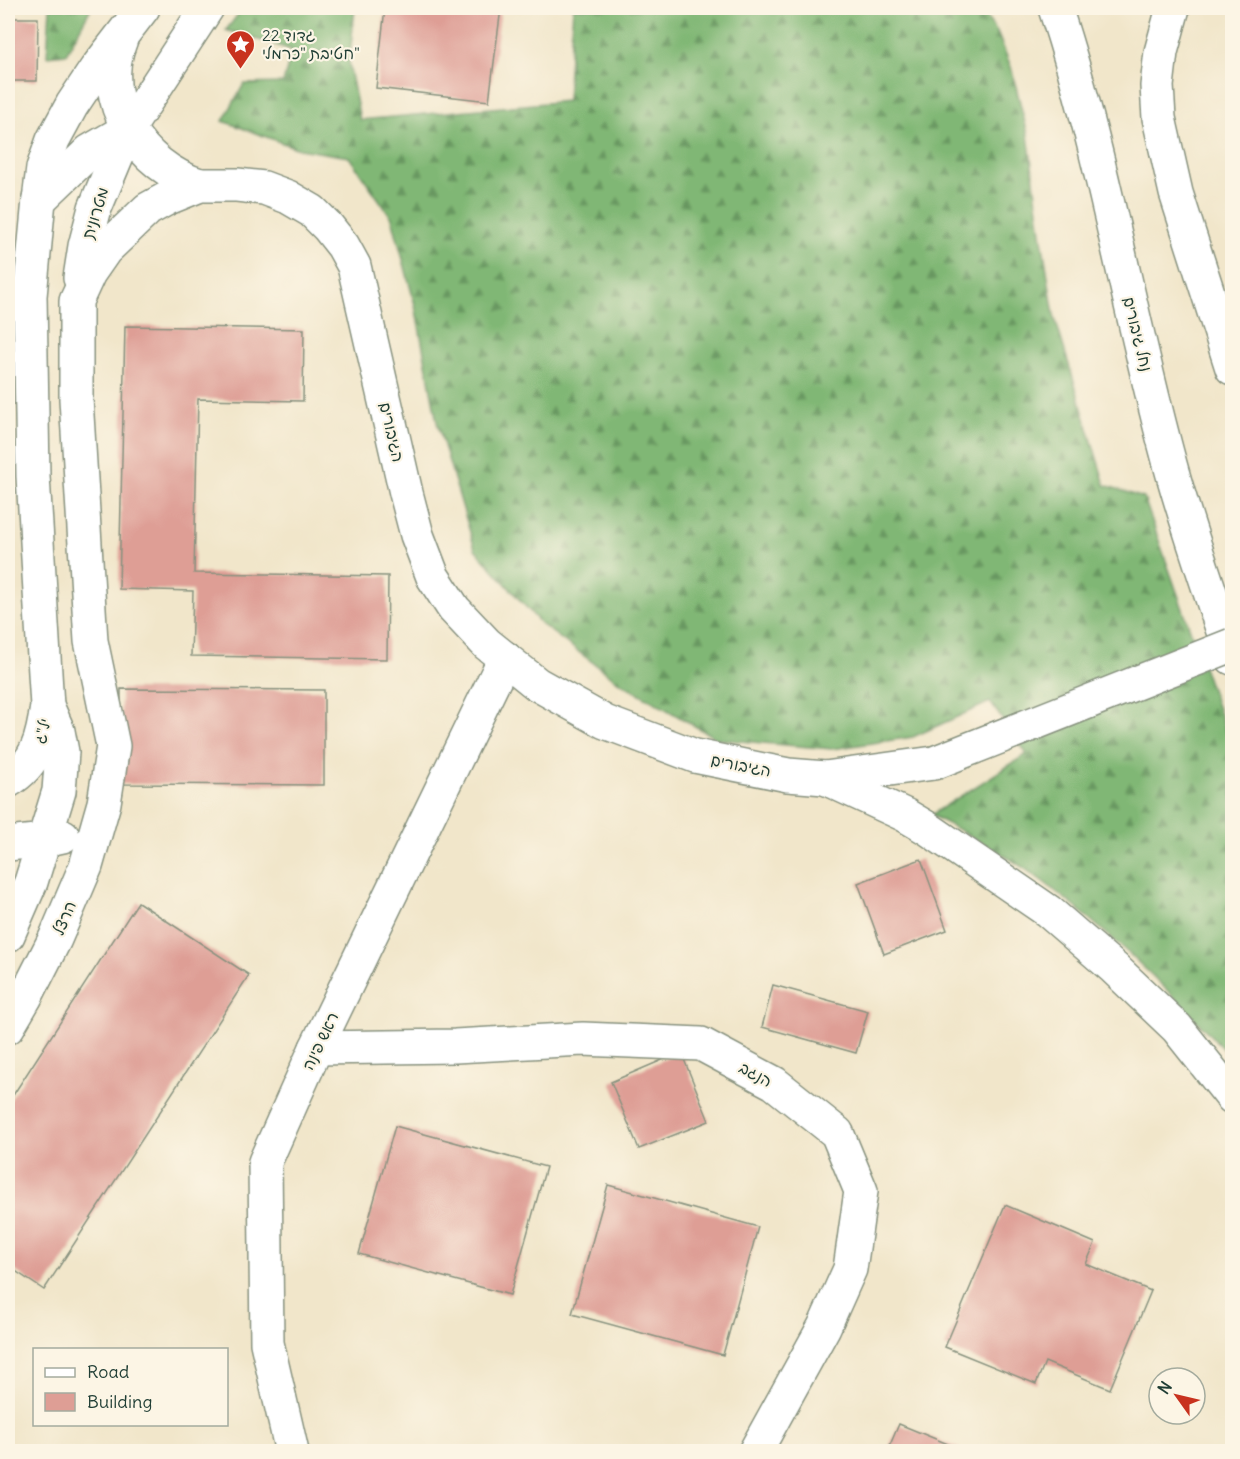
<svg xmlns="http://www.w3.org/2000/svg" width="1240" height="1459" viewBox="0 0 1240 1459" font-family="Delius,'Playpen Sans Hebrew',sans-serif">
	<defs>
		<pattern id="forest-firs" width="22" height="20" patternUnits="userSpaceOnUse" patternTransform="scale(1.5)"><rect width="22" height="20" fill="#80b774"/><path d="M5 1l3.5 6h-7zM16 11l3.5 6h-7z" fill="#689660"/></pattern>
	</defs>
	<rect width="100%" height="100%" fill="#fcf5e5"/>
	<filter id="ink" filterUnits="userSpaceOnUse"><feTurbulence type="fractalNoise" baseFrequency=".0167" numOctaves="2"/><feDisplacementMap in="SourceGraphic" scale="12" xChannelSelector="R" yChannelSelector="G"/><feConvolveMatrix kernelMatrix="1 2 1 2 8 2 1 2 1" color-interpolation-filters="sRGB"/></filter>
	<filter id="wash" filterUnits="userSpaceOnUse"><feTurbulence type="fractalNoise" baseFrequency=".008" numOctaves="4" result="noise"/><feDisplacementMap in="SourceGraphic" scale="24" xChannelSelector="R" yChannelSelector="G"/><feGaussianBlur stdDeviation="1.35" result="paint"/><feColorMatrix in="noise" values="0 0 0 0 0 0 0 0 0 0 0 0 0 0 0 0 0 1.4 0 .05"/><feComposite in="paint" operator="in"/></filter>
	<g filter="url(#wash)">
		<rect width="100%" height="100%" fill="#f1e6ca"/>
		<g fill="url(#forest-firs)" stroke="#507a54" stroke-width="1.5">
			<path d="M 50,8 L 91,8 L 66,54 L 47,56 Z"/>
			<path d="M 243,8 L 355,8 L 349,64 L 360,120 L 567,101 L 573,8 L 980,8 L 997,32 L 1011,67 L 1028,135 L 1041,233 L 1054,315 L 1105,485 L 1144,498 L 1232,749 L 1232,1059 C 1176,996 1113,935 1045,883 C 1010,856 970,836 931,815 L 1027,754 L 990,702 L 913,737 L 832,749 L 717,739 L 618,681 L 541,624 L 475,549 L 437,422 L 415,305 L 392,218 L 349,157 L 299,149 L 223,121 L 244,84 L 283,83 L 292,50 L 226,30 Z"/>
		</g>
		<g id="blocks">
			<g fill="#de9e95">
				<path d="M 385,8 L 501,8 L 489,101 L 376,88 Z"/>
				<path d="M 8,18 L 38,18 L 37,81 L 8,81 Z"/>
				<path d="M 125,326 L 304,329 L 303,401 L 198,399 L 194,573 L 388,576 L 387,659 L 191,656 L 193,591 L 119,589 Z"/>
				<path d="M 121,689 L 324,690 L 324,785 L 120,784 Z"/>
				<path d="M 921,859 L 947,930 L 884,954 L 858,883 Z"/>
				<path d="M 138,902 L 249,975 L 44,1290 L 8,1266 L 8,1103 Z"/>
				<path d="M 773,985 L 868,1011 L 856,1053 L 762,1027 Z"/>
				<path d="M 681,1052 L 709,1121 L 639,1149 L 611,1082 Z"/>
				<path d="M 395,1126 L 546,1167 L 510,1295 L 359,1254 Z"/>
				<path d="M 608,1185 L 758,1227 L 723,1355 L 572,1314 Z"/>
				<path d="M 1005,1205 L 1095,1243 L 1086,1264 L 1151,1291 L 1110,1389 L 1045,1362 L 1036,1384 L 945,1347 Z"/>
				<path d="M 899,1424 L 965,1451 L 965,1452 L 887,1452 Z"/>
			</g>
		</g>
	</g>
	<g filter="url(#ink)">
		<use href="#blocks" fill-opacity="0" stroke="#88927f" stroke-width="1.5"/>
		<g fill="none" stroke-linecap="round" stroke-linejoin="round">
			<defs>
				<g id="minor">
					<path d="M 121,39 C 95,101 141,167 200,185"/>
					<path d="M 39,200 L 90,151 L 128,129"/>
					<path d="M 80,278 L 85,246 L 95,208 L 128,129 L 207,8"/>
					<path d="M 8,781 C 37,764 43,737 47,706 L 33,476 L 30,296 L 39,200 L 43,168 L 53,140 L 72,105 L 96,69 L 143,8"/>
					<path d="M 8,844 L 45,840 L 63,836"/>
					<path d="M 8,935 L 31,882 L 59,791 L 62,752 L 58,731 L 48,708"/>
					<path d="M 8,1027 L 25,998 L 55,939 L 86,866 L 104,803 L 113,746 L 91,641 L 76,399 L 76,301 L 89,273 L 105,250 L 148,209 L 168,198 L 200,185 L 237,185 L 264,188 L 288,197 L 312,211 L 328,227 L 343,246 L 354,266 L 406,493 L 417,535 L 433,577 L 454,609 L 487,644 L 537,684 L 605,722 L 695,756 L 788,775 L 825,778 L 934,763"/>
					<path d="M 316,1048 L 455,1046 L 583,1039 L 701,1044 L 774,1083 L 837,1133 L 861,1191 L 850,1269 L 824,1327 L 755,1452"/>
					<path d="M 292,1452 L 267,1343 L 265,1162 L 316,1048 L 505,658"/>
				</g>
				<g id="major">
					<path d="M 1055,8 C 1106,163 1130,325 1175,482 C 1192,541 1213,600 1232,658"/>
					<path d="M 1173,8 L 1161,52 L 1157,86 L 1159,118 L 1176,193 L 1232,368"/>
					<path d="M 825,778 L 905,815 L 927,828 L 1048,911 L 1114,968 L 1177,1028 L 1232,1097"/>
				</g>
			</defs>
			<use href="#minor" stroke="#88927f" stroke-width="36"/>
			<use href="#major" stroke="#88927f" stroke-width="36"/>
			<use href="#minor" stroke="#fff" stroke-width="33"/>
			<use href="#major" stroke="#fff" stroke-width="33"/>
			<defs>
				<path id="minor-bridge" d="M 934,763 L 1232,645"/>
			</defs>
			<use href="#minor-bridge" stroke="#88927f" stroke-width="36" stroke-linecap="butt"/>
			<use href="#minor-bridge" stroke="#fff" stroke-width="33"/>
		</g>
	</g>
	<defs>
		<symbol id="sight-pin" viewBox="-11 -11 22 30"><path d="M0 17L-7.5 6A9.5 9.5 0 1 1 7.5 6Z" fill="#c8321e" stroke="#fcf5e5"/><path d="M0-6L1.8-2.2L6-1.7L2.9 1.2L3.7 5.4L0 3.3L-3.7 5.4L-2.9 1.2L-6-1.7L-1.8-2.2Z" fill="#fff"/></symbol>
	</defs>
	<g fill-rule="evenodd">
		<use href="#sight-pin" x="224" y="28" width="33" height="45"/>
	</g>
	<g text-anchor="middle" stroke-width="4.5" stroke-linejoin="round" paint-order="stroke">
		<g font-size="16" fill="#1f3d34" stroke="#fcf5e5" text-anchor="start">
			<text x="262" y="41">גדוד 22<tspan x="262" dy="18">חטיבת "כרמלי"</tspan></text>
		</g>
		<g font-size="16" fill="#1f3d34" stroke="#fcf5e5">
			<text transform="translate(95 213) rotate(-72)" y="6">מטרונית</text>
			<text transform="translate(1138 334) rotate(76)" y="6">נחל גיבורים</text>
			<text transform="translate(392 432) rotate(77)" y="6">הגיבורים</text>
			<text transform="translate(42 731) rotate(-76)" y="6">יל"ג</text>
			<text transform="translate(741 765) rotate(11)" y="6">הגיבורים</text>
			<text transform="translate(64 918) rotate(-67)" y="6">הרצל</text>
			<text transform="translate(320 1041) rotate(-64)" y="6">ראש פינה</text>
			<text transform="translate(756 1074) rotate(29)" y="6">הנגב</text>
		</g>
	</g>
	<rect width="1240" height="1459" fill="none" stroke="#fcf5e5" stroke-width="30"/>
	<rect x="33" y="1348" width="195" height="78" fill="#fcf5e5" stroke="#a4ab9e" stroke-width="1.5"/>
	<rect x="45" y="1368" width="30" height="9" fill="#ffffff" stroke="#a4ab9e" stroke-width="1.5"/>
	<text x="87" y="1378" font-size="18" fill="#1f3d34">Road</text>
	<rect x="45" y="1393" width="30" height="18" fill="#de9e95" stroke="#a4ab9e" stroke-width="1.5"/>
	<text x="87" y="1408" font-size="18" fill="#1f3d34">Building</text>
	<g transform="translate(1177 1396) rotate(304)"><circle r="28" fill="#fcf5e5" stroke="#a4ab9e" stroke-width="1.5"/>
	<path d="M0-4.5L10 22L0 15L-10 22Z" fill="#c8321e"/>
	<text y="-9" font-size="16" font-weight="bold" text-anchor="middle" fill="#1f3d34">N</text>
	</g>
</svg>
